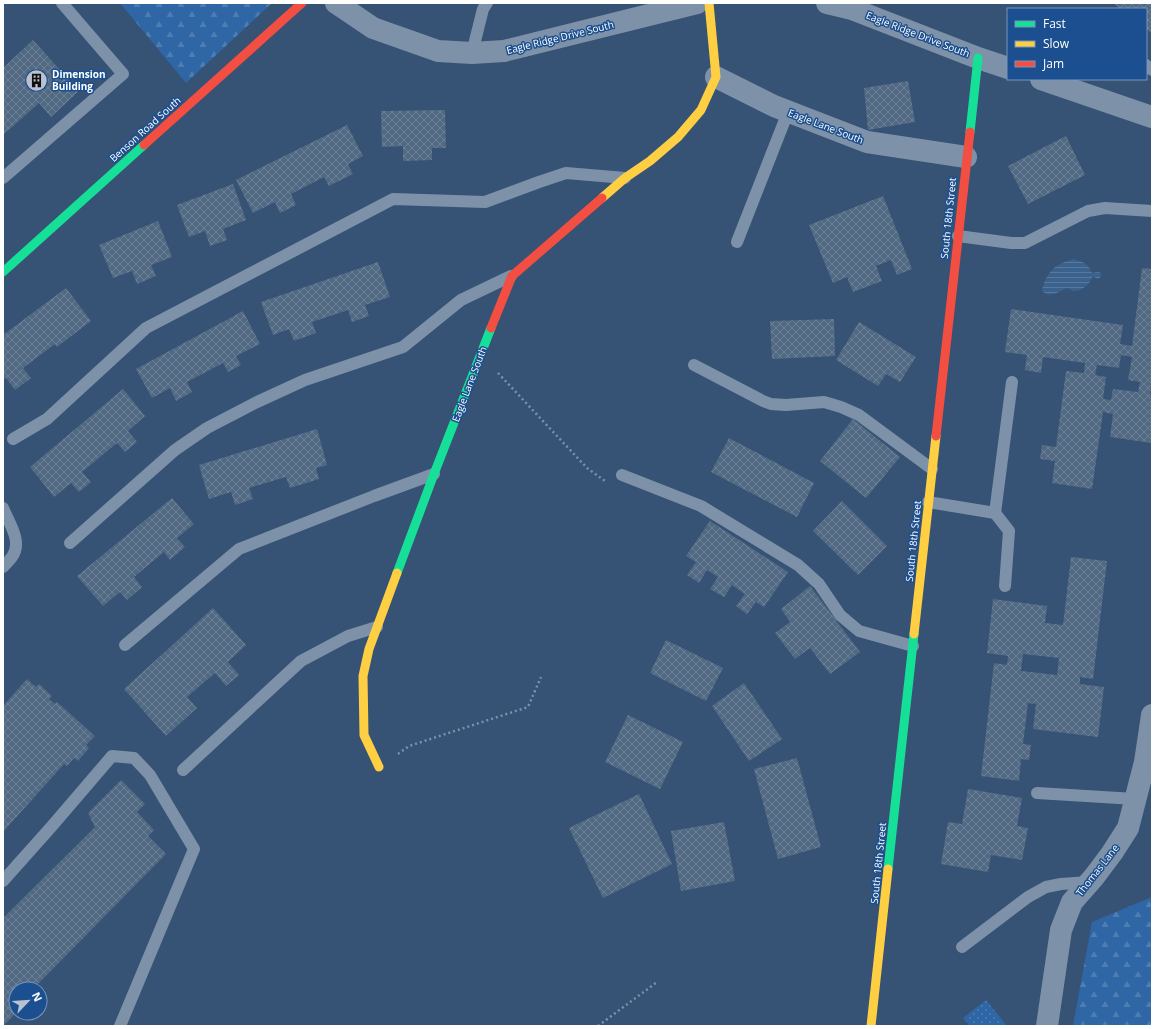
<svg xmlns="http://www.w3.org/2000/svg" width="1155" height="1029" viewBox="0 0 1155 1029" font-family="'Open Sans',sans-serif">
	<defs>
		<pattern id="grass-dots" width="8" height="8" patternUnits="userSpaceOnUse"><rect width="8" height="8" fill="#2f66a5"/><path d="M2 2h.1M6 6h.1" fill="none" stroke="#4e7db2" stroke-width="1.8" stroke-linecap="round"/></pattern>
		<pattern id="forest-firs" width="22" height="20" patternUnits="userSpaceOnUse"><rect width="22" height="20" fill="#2f66a5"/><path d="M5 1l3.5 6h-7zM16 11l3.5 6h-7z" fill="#4e7db2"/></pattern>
		<pattern id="water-rules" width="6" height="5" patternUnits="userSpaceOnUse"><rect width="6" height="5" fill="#3b618d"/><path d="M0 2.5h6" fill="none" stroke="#58799e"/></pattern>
		<pattern id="building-cross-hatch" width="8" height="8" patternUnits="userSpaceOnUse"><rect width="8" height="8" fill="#526984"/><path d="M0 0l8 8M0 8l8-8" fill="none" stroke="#6c8096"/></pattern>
	</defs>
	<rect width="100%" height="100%" fill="#365274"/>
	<path fill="url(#grass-dots)" d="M 986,1000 L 1007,1026 L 970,1026 L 963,1018 Z"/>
	<g fill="url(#forest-firs)">
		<path d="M 120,3 L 272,3 L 186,83 Z"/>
		<path d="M 1152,897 L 1152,1026 L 1073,1026 L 1092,922 Z"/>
	</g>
	<path fill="url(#water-rules)" d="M 1074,259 C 1085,263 1088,263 1092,273 L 1098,272 L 1101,273 L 1101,276 L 1100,278 L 1097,279 L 1093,276 C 1090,284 1082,292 1073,291 C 1072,291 1068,288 1067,288 C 1057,292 1051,299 1042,291 C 1044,279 1050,268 1062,263 C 1065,261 1070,260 1074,259 Z"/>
	<g fill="url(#building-cross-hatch)" fill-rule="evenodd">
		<path d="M 1114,3 L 1152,3 L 1152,34 L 1146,28 L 1146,9 L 1120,9 Z"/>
		<path d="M 33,40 L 79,91 L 51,117 L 39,103 L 3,135 L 3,68 Z"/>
		<path d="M 908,81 L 915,122 L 868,130 L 864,88 Z"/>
		<path d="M 445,110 L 446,148 L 432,148 L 432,160 L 403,161 L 403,146 L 382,147 L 381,111 Z"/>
		<path d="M 347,125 L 363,156 L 348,164 L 353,174 L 329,186 L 324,177 L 291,194 L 296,205 L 280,213 L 275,202 L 253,213 L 236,180 Z"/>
		<path d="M 1066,136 L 1085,175 L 1028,204 L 1008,166 Z"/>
		<path d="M 233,184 L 246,220 L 223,229 L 227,240 L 210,246 L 205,231 L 189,237 L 177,205 Z"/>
		<path d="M 883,196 L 912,269 L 897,275 L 891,260 L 876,266 L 882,281 L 853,292 L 847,277 L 833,283 L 809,225 Z"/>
		<path d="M 158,221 L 172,257 L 151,265 L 156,276 L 137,284 L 132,271 L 113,278 L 99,245 Z"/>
		<path d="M 378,262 L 390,297 L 365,305 L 369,316 L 352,322 L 348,310 L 312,322 L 316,333 L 294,341 L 289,329 L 273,335 L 261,302 Z"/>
		<path d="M 1142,268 L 1152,269 L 1152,384 L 1150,394 L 1152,395 L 1152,443 L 1110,437 L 1113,414 L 1103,412 L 1092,489 L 1052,483 L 1055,461 L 1040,459 L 1042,445 L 1056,447 L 1066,371 L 1084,373 L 1085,363 L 1043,357 L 1041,373 L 1025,370 L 1027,355 L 1005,352 L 1011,309 L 1123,325 L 1120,344 L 1132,346 ZM 1121,355 L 1132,357 L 1128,380 L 1140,382 L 1138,392 L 1113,389 L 1111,400 L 1103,399 L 1106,377 L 1095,375 L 1097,365 L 1119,368 Z"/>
		<path d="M 66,288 L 91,321 L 57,347 L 55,344 L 23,368 L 31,378 L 15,390 L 6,378 L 3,380 L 3,335 Z"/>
		<path d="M 243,311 L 260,344 L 236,356 L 241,365 L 228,372 L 223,363 L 187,382 L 192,392 L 176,401 L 170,388 L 152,398 L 136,369 Z"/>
		<path d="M 834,319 L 835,356 L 772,359 L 770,321 Z"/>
		<path d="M 859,322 L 916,357 L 900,382 L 886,374 L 878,386 L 836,360 Z"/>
		<path d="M 123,389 L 145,416 L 128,431 L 137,442 L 125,452 L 117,443 L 82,472 L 91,482 L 79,492 L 71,483 L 54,497 L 30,467 Z"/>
		<path d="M 853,419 L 900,457 L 866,498 L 820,461 Z"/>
		<path d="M 317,429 L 327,465 L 316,468 L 319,479 L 290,488 L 286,477 L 249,488 L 253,499 L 235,505 L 231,492 L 209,499 L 199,465 Z"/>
		<path d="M 729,438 L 814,483 L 797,517 L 711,472 Z"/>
		<path d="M 172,498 L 194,524 L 177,538 L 185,547 L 170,560 L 164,552 L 134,577 L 142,587 L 127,600 L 120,592 L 103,606 L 77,576 Z"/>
		<path d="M 842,501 L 887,546 L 858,575 L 813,531 Z"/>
		<path d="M 710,521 L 788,572 L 764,607 L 756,602 L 747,614 L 736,606 L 745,594 L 732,585 L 724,597 L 710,589 L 718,577 L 707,570 L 699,583 L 687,575 L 696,562 L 686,556 Z"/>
		<path d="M 1071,557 L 1107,561 L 1093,679 L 1080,677 L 1080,684 L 1104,687 L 1098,737 L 1033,729 L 1036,704 L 1028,703 L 1023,744 L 1031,745 L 1029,760 L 1021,759 L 1019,781 L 981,776 L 994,663 L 1007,665 L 1008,656 L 987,653 L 993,599 L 1047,606 L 1045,623 L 1063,625 ZM 1023,654 L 1059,658 L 1057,675 L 1021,671 Z"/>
		<path d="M 810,586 L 860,652 L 830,674 L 810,648 L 795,659 L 775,633 L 790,622 L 781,609 Z"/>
		<path d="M 213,608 L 246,645 L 228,662 L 239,675 L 226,686 L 215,673 L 187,697 L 197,708 L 166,736 L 124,689 Z"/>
		<path d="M 666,640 L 723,668 L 706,701 L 650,673 Z"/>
		<path d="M 27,679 L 36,687 L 39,684 L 52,696 L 49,699 L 55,704 L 57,702 L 95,736 L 86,745 L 89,748 L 78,761 L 74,758 L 67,766 L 64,764 L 3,832 L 3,712 L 4,711 L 3,710 L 3,706 Z"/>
		<path d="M 744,683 L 782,739 L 749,761 L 712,706 Z"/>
		<path d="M 628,715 L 683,742 L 660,789 L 605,762 Z"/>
		<path d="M 797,758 L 821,847 L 778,859 L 754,769 Z"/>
		<path d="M 121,780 L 145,804 L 137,812 L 154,830 L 148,836 L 166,854 L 33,989 L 16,989 L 16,1006 L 14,1008 L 16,1013 L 3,1026 L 3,918 L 95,827 L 88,813 Z"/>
		<path d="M 968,789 L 1022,798 L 1017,826 L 1028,828 L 1022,860 L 991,855 L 988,872 L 941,864 L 948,822 L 962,824 Z"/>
		<path d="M 639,794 L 672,864 L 603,898 L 569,828 Z"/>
		<path d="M 724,822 L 735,881 L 681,891 L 671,831 Z"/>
	</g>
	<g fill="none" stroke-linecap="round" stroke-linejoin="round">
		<g stroke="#7d92a8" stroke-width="2.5" stroke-dasharray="2 3" stroke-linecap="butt">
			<path d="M 498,373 L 587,468 L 605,481"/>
			<path d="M 398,754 L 409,746 L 528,707 L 541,677"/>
			<path d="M 598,1026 L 657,982"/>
		</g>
		<g stroke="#7d92a8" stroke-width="12">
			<path d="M 472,53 L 483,9 L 487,3"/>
			<path d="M 1146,65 L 1152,70"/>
			<path d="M 3,178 L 123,74 L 62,3"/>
			<path d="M 958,236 L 1011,243 L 1025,243 L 1088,211 L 1105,208 L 1152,211"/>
			<path d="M 737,242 L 788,112"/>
			<path d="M 694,365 L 763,401 L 771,404 L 786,405 L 824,402 L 841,407 L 859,415 L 932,469"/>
			<path d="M 13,439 L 47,419 L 146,328 L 393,199 L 485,202 L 539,182 L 566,173 L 625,178"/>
			<path d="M 622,475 L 701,506 L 798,565 L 819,584 L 840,615 L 859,631 L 913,646"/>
			<path d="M 928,502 L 995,513 L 1012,382"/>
			<path d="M 3,508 C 9,523 23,542 12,557 C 9,561 6,564 3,567"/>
			<path d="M 995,513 L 1009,531 L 1005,586"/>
			<path d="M 70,543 L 175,450 L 207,428 L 255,403 L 305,380 L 403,347 L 461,300 L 511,276"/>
			<path d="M 125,645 L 239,549 L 374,496 L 434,474"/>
			<path d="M 183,770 L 301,661 L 348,636 L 377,627"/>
			<path d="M 1037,793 L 1135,799"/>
			<path d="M 3,881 L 52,826 L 112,756 L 134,758 L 150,775 L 194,849 L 120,1026"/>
			<path d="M 962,947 L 1028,897 L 1046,887 L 1061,884 L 1089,882"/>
		</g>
		<g stroke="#7d92a8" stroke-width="22">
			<path d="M 336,3 L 373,28 L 438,51 L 472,53 L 504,51 L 697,3"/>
			<path d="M 827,3 L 852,9 L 978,58 L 1008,68"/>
			<path d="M 716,77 L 774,106 L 867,142 L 966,157"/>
			<path d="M 1041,79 L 1152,117"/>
			<path d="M 1047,1026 L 1061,930 L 1072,902 L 1094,877 L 1112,853 L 1128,828 L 1145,762 L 1152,715"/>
		</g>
		<g stroke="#16e098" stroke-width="9">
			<path d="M 970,132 L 978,58"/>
			<path d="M 3,272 L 144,145"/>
			<path d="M 397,573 L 434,474 L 491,328"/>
			<path d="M 888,869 L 914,634"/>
		</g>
		<g stroke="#ffcf43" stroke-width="9">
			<path d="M 602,198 L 625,178 L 650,161 L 678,137 L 701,110 L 716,77 L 709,3"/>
			<path d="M 914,634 L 936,436"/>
			<path d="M 379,767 L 364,735 L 363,676 L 369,649 L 397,573"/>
			<path d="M 871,1026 L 888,869"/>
		</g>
		<g stroke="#f24e42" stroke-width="9">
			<path d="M 144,145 L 302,3"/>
			<path d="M 491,328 L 512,276 L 602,198"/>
			<path d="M 936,436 L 970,132"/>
		</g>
	</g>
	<defs>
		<symbol id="building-disc" viewBox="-11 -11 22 22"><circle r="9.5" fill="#b9c2ce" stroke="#1b4f8f"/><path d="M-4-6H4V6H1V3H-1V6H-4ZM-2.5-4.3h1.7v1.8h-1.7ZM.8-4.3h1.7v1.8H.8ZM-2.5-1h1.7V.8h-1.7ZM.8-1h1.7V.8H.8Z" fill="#111"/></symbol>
	</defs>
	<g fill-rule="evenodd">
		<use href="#building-disc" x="24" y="68" width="25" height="25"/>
	</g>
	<g text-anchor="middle" stroke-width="3" stroke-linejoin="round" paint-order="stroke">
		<g font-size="10" fill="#fff" stroke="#1b4f8f">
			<text transform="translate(918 34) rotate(21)" y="4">Eagle Ridge Drive South</text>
			<text transform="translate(560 37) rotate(-14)" y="4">Eagle Ridge Drive South</text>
			<text transform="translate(826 126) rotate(21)" y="4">Eagle Lane South</text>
			<text transform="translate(145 129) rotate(-42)" y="4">Benson Road South</text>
			<text transform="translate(948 218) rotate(-84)" y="4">South 18th Street</text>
			<text transform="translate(469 384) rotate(-69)" y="4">Eagle Lane South</text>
			<text transform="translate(913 541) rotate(-84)" y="4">South 18th Street</text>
			<text transform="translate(878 863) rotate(-84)" y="4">South 18th Street</text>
			<text transform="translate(1097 870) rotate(-52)" y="4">Thomas Lane</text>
		</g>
		<g font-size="10" font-weight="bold" fill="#fff" stroke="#1b4f8f" text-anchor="start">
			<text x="52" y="78">Dimension<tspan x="52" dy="12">Building</tspan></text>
		</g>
	</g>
	<rect width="1155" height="1029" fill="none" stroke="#ffffff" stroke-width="8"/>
	<rect x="1007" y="8" width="140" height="72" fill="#1b4f8f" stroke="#7695bc"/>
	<rect x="1015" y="21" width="20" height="6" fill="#16e098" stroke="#7695bc"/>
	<text x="1043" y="28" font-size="12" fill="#ffffff">Fast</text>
	<rect x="1015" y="41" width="20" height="6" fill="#ffcf43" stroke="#7695bc"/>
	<text x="1043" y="48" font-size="12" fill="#ffffff">Slow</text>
	<rect x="1015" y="61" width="20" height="6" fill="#f24e42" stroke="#7695bc"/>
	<text x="1043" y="68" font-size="12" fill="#ffffff">Jam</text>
	<g transform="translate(28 1001) rotate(65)"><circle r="19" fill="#1b4f8f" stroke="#7695bc"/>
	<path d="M0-3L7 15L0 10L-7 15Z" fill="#b9c2ce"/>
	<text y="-6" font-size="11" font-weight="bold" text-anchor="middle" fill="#ffffff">N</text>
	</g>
</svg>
